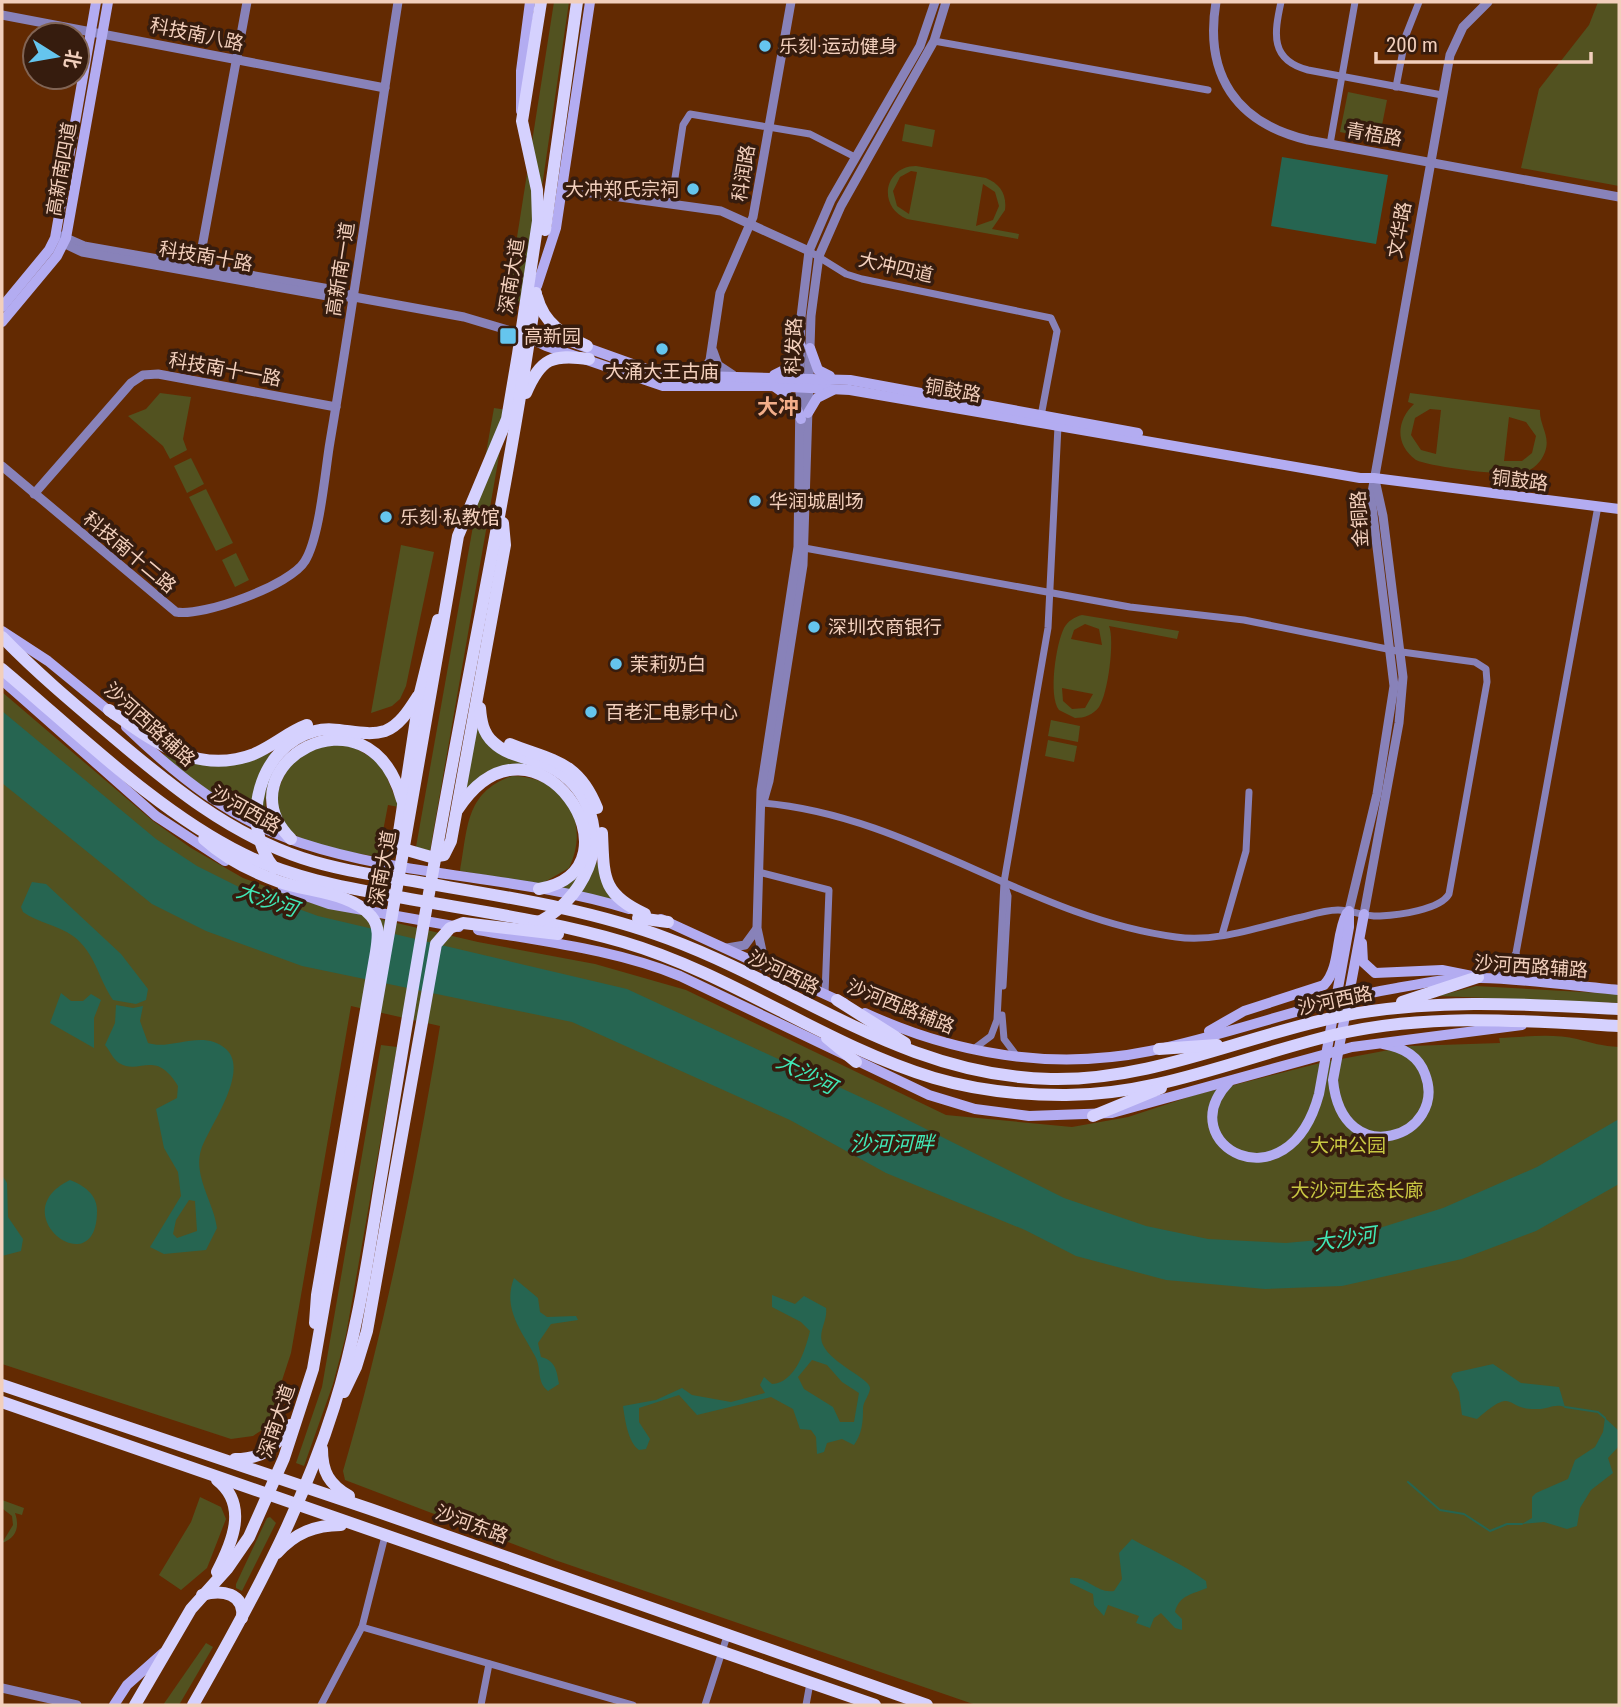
<svg xmlns="http://www.w3.org/2000/svg" width="1621" height="1707" viewBox="0 0 1621 1707" font-family="'Roboto Condensed','Noto Sans SC',sans-serif">
	<rect width="100%" height="100%" fill="#632a02"/>
	<g fill="#525220" fill-rule="evenodd">
		<path d="M 554,2 L 569,2 L 525,303 L 507,301 Z"/>
		<path d="M 1598,2 L 1619,2 L 1619,186 L 1521,168 L 1539,89 L 1589,25 Z"/>
		<path d="M 1348,92 L 1387,100 L 1379,140 L 1340,132 Z"/>
		<path d="M 905,124 L 935,130 L 932,147 L 902,141 Z"/>
		<path d="M 916,166 L 986,178 C 1000,184 1007,194 1005,210 L 992,229 L 1019,234 L 1018,239 L 907,219 C 877,207 884,166 916,166 ZM 911,171 L 917,172 L 909,214 L 897,206 L 893,191 L 900,177 ZM 983,184 L 995,192 L 999,206 L 993,220 L 976,226 Z"/>
		<path d="M 160,393 L 191,397 L 183,439 L 187,450 L 170,459 L 163,446 L 128,416 L 146,409 Z"/>
		<path d="M 1410,393 L 1540,410 C 1539,425 1551,436 1545,452 C 1541,463 1532,471 1521,473 C 1504,476 1431,467 1416,460 C 1395,445 1396,421 1414,404 L 1408,402 ZM 1430,409 L 1441,410 L 1436,454 L 1421,450 L 1411,435 L 1415,418 ZM 1509,417 L 1526,422 L 1536,436 L 1532,453 L 1522,461 L 1504,461 Z"/>
		<path d="M 494,408 L 507,410 L 430,851 L 416,847 Z"/>
		<path d="M 191,458 L 204,484 L 187,493 L 174,466 Z"/>
		<path d="M 206,489 L 233,543 L 216,551 L 189,497 Z"/>
		<path d="M 401,545 L 434,552 L 406,686 L 400,699 L 392,706 L 371,713 Z"/>
		<path d="M 236,553 L 249,580 L 235,587 L 222,560 Z"/>
		<path d="M 1082,615 L 1179,631 L 1177,639 L 1109,626 C 1115,640 1108,694 1099,707 C 1093,715 1084,718 1075,718 L 1059,710 C 1048,696 1056,644 1064,628 C 1068,621 1074,617 1082,615 ZM 1085,624 L 1099,629 L 1102,645 L 1071,639 L 1074,630 ZM 1062,688 L 1093,694 L 1085,708 L 1072,709 L 1063,701 Z"/>
		<path d="M 2,692 L 153,821 L 191,848 L 243,878 L 311,903 L 478,942 L 595,964 L 686,990 L 946,1115 L 1072,1127 L 1128,1117 L 1195,1095 L 1320,1063 L 1410,1046 L 1500,1043 L 1499,1038 C 1523,1037 1553,1033 1577,1039 C 1592,1043 1602,1046 1619,1047 L 1619,1705 L 976,1705 L 555,1560 L 345,1480 L 343,1471 C 386,1325 415,1176 440,1026 L 351,1006 L 291,1353 L 270,1417 L 262,1430 L 253,1436 L 231,1439 L 2,1364 Z"/>
		<path d="M 1051,720 L 1080,726 L 1078,742 L 1048,736 Z"/>
		<path d="M 476,723 L 525,764 L 486,772 L 463,793 Z"/>
		<path d="M 1048,740 L 1077,746 L 1074,762 L 1045,756 Z"/>
		<path d="M 294,744 C 269,768 262,792 267,826 L 229,806 L 152,749 C 208,776 240,765 294,744 Z"/>
		<path d="M 348,744 L 381,763 L 399,807 L 388,805 L 378,857 C 350,851 312,850 290,831 C 261,808 285,757 315,747 C 325,744 338,745 348,744 Z"/>
		<path d="M 512,776 C 565,776 591,822 569,868 L 541,884 L 460,871 C 468,828 465,792 512,776 Z"/>
		<path d="M 594,856 L 614,900 L 561,889 Z"/>
		<path d="M 1476,986 L 1619,994 L 1619,1003 L 1438,996 Z"/>
		<path d="M 381,1045 L 397,1047 L 346,1335 L 333,1384 L 304,1466 L 296,1463 L 322,1387 Z"/>
		<path d="M 200,1497 L 221,1507 L 226,1519 L 207,1568 L 181,1590 L 159,1575 L 191,1522 Z"/>
		<path d="M 2,1500 L 24,1508 L 22,1515 L 15,1513 C 20,1527 16,1538 2,1543 L 13,1525 L 12,1516 L 3,1509 L 2,1512 Z"/>
		<path d="M 270,1517 L 276,1523 L 242,1591 L 236,1588 L 236,1584 L 267,1518 Z"/>
		<path d="M 206,1643 L 213,1647 L 179,1705 L 163,1705 Z"/>
	</g>
	<g fill="#266551" fill-rule="evenodd">
		<path d="M 1282,157 L 1388,175 L 1376,244 L 1271,226 Z"/>
		<path d="M 2,711 L 156,839 L 197,866 L 241,888 L 318,916 L 627,989 L 882,1107 L 1064,1198 L 1146,1226 L 1208,1239 L 1286,1243 L 1351,1237 L 1443,1208 L 1537,1167 L 1619,1119 L 1619,1184 L 1536,1231 L 1462,1259 L 1342,1286 L 1265,1289 L 1166,1280 L 1076,1256 L 1025,1230 L 886,1173 L 790,1120 L 572,1022 L 302,966 L 206,931 L 152,904 L 2,783 Z"/>
		<path d="M 32,882 L 46,884 L 121,954 L 148,989 L 146,1000 L 136,1004 L 113,1000 C 98,978 95,952 73,936 C 58,925 38,923 23,912 L 21,907 Z"/>
		<path d="M 61,993 L 71,1001 L 83,1001 L 91,994 L 101,1000 L 94,1018 L 94,1048 L 50,1023 Z"/>
		<path d="M 116,1005 L 133,1008 L 143,1006 L 140,1021 L 148,1043 C 171,1051 203,1028 226,1049 C 251,1072 207,1129 201,1150 C 193,1176 214,1203 217,1228 L 206,1250 L 164,1254 L 150,1247 L 181,1196 L 178,1172 L 164,1148 L 156,1109 L 177,1098 L 178,1086 C 155,1048 140,1076 119,1063 C 113,1059 110,1051 105,1045 L 115,1023 ZM 189,1200 L 195,1201 L 197,1231 L 177,1238 L 173,1234 L 176,1220 Z"/>
		<path d="M 2,1175 L 7,1183 L 8,1217 L 23,1239 L 21,1251 L 2,1256 Z"/>
		<path d="M 70,1180 C 83,1185 97,1194 97,1210 C 98,1287 0,1214 70,1180 Z"/>
		<path d="M 514,1278 L 538,1298 L 540,1312 L 547,1317 L 576,1316 L 578,1320 L 551,1324 L 538,1343 L 541,1357 C 555,1360 557,1371 559,1384 L 548,1391 C 536,1381 542,1369 535,1356 C 522,1331 502,1309 514,1278 Z"/>
		<path d="M 772,1295 L 795,1304 L 804,1296 L 826,1308 C 828,1321 817,1332 823,1345 C 832,1364 869,1378 870,1388 C 870,1395 863,1401 863,1409 C 863,1422 862,1434 854,1445 L 842,1439 L 827,1443 L 824,1452 L 817,1454 L 816,1437 L 811,1430 L 800,1429 L 793,1409 L 771,1397 L 697,1415 L 679,1395 L 639,1408 L 639,1422 L 650,1439 L 646,1449 L 639,1450 C 628,1442 625,1420 623,1406 L 656,1400 L 682,1388 L 692,1395 L 731,1402 L 765,1393 L 760,1385 L 764,1377 L 772,1384 C 795,1383 805,1351 810,1331 L 801,1322 L 772,1307 ZM 812,1360 L 827,1365 L 842,1382 L 859,1393 L 854,1422 L 840,1422 L 833,1407 L 804,1389 L 798,1377 Z"/>
		<path d="M 1493,1364 L 1521,1383 L 1559,1387 L 1565,1407 C 1554,1403 1549,1409 1538,1409 C 1503,1411 1517,1384 1477,1419 L 1462,1415 L 1459,1392 L 1451,1377 L 1453,1373 Z"/>
		<path d="M 1605,1418 L 1619,1431 L 1619,1446 L 1608,1458 L 1613,1473 L 1591,1490 L 1580,1508 L 1577,1526 L 1567,1529 L 1544,1522 L 1522,1524 L 1532,1518 L 1532,1497 L 1536,1493 L 1568,1479 L 1575,1460 L 1595,1447 L 1603,1432 Z"/>
		<path d="M 1132,1539 C 1157,1553 1183,1564 1206,1581 L 1207,1588 C 1193,1594 1179,1595 1175,1612 L 1182,1619 L 1182,1630 L 1175,1628 L 1161,1613 L 1154,1618 L 1150,1628 L 1136,1623 L 1139,1616 L 1108,1605 L 1104,1616 L 1094,1605 L 1093,1594 L 1070,1583 L 1070,1578 C 1087,1576 1097,1594 1114,1591 L 1122,1579 L 1119,1553 Z"/>
	</g>
	<g fill="none" stroke-linecap="round" stroke-linejoin="round">
		<g stroke="#266551" stroke-width="2">
			<path d="M 1565,1407 L 1598,1412 L 1605,1418"/>
			<path d="M 1408,1482 L 1440,1510 L 1464,1514 L 1490,1531 L 1507,1524 L 1522,1524"/>
		</g>
		<g stroke="#8882b9" stroke-width="7">
			<path d="M 1281,2 C 1274,34 1270,60 1308,70 L 1442,95"/>
			<path d="M 934,41 L 1208,90"/>
			<path d="M 1396,87 L 1406,35 L 1419,2"/>
			<path d="M 1330,144 L 1355,2"/>
			<path d="M 671,204 L 683,125 L 690,114 L 810,134 L 855,157"/>
			<path d="M 809,251 L 846,274 L 862,279 L 1051,318 L 1057,331 L 1041,416"/>
			<path d="M 763,803 C 913,816 1030,918 1176,937 C 1218,943 1261,926 1302,917 C 1313,914 1326,910 1338,910 C 1352,910 1366,917 1380,916 C 1398,915 1440,910 1449,894 L 1487,682 L 1486,669 L 1475,662 L 1402,652 L 1244,620 L 1130,607 L 799,547"/>
			<path d="M 759,872 L 829,890 L 825,994"/>
			<path d="M 1222,935 L 1246,851 L 1249,792"/>
			<path d="M 1516,954 L 1523,971 L 1534,981"/>
			<path d="M 1493,977 L 1508,968 L 1516,953 L 1598,506"/>
			<path d="M 1003,986 L 1008,896 L 1005,886"/>
			<path d="M 1002,1015 L 1004,1039 L 1016,1055"/>
			<path d="M 975,1048 L 991,1036 L 997,1020 L 1004,882 L 1048,628 L 1058,426"/>
			<path d="M 362,1627 L 633,1705"/>
			<path d="M 321,1705 L 362,1627 L 385,1536"/>
			<path d="M 481,1705 L 489,1664"/>
			<path d="M 705,1705 L 727,1636"/>
			<path d="M 806,1705 L 810,1683"/>
		</g>
		<g stroke="#8882b9" stroke-width="9">
			<path d="M 1216,2 C 1204,75 1236,123 1308,140 L 1619,197"/>
			<path d="M 2,15 L 385,88"/>
			<path d="M 562,189 L 721,211 L 809,251"/>
			<path d="M 61,236 L 84,246 L 341,291 L 354,297 L 464,317 L 521,334"/>
			<path d="M 63,243 L 82,252 L 333,297 L 350,297"/>
			<path d="M 198,269 L 247,2"/>
			<path d="M 713,351 L 718,365 L 733,375"/>
			<path d="M 694,376 L 704,370 L 710,360 L 720,293 L 753,217 L 791,2"/>
			<path d="M 2,466 L 176,612 C 203,617 291,585 305,561 C 320,537 325,471 330,442 C 355,295 375,148 398,2"/>
			<path d="M 34,494 L 131,383 L 143,375 L 158,374 L 336,407"/>
			<path d="M 763,802 L 769,781 L 803,565 L 811,316 L 819,256 L 841,206 L 934,41 L 946,2"/>
			<path d="M 1349,911 L 1377,794 L 1394,686 L 1371,498 L 1450,55 L 1463,27 L 1488,2"/>
			<path d="M 1364,914 L 1399,723 L 1403,677 L 1383,516 L 1375,480"/>
			<path d="M 727,948 L 745,945 L 756,930"/>
			<path d="M 771,969 L 763,956 L 757,928 L 761,790 L 798,547 L 801,317 L 809,251 L 831,200 L 920,46 L 935,2"/>
			<path d="M 2,1688 L 77,1705"/>
		</g>
		<g stroke="#b3acf1" stroke-width="10">
			<path d="M 521,111 L 521,71 L 530,2"/>
			<path d="M 537,286 L 556,228 L 590,2"/>
			<path d="M 2,307 L 49,250 L 55,238 L 96,2"/>
			<path d="M 2,322 L 57,256 L 66,238 L 108,2"/>
			<path d="M 525,336 L 546,346 L 663,386 L 769,386 L 850,390 L 1360,478 L 1374,478 L 1619,509"/>
			<path d="M 529,337 L 557,337 L 663,375 L 850,380 L 1138,433"/>
			<path d="M 810,348 L 818,370 L 830,376"/>
			<path d="M 774,375 L 790,367 L 801,346"/>
			<path d="M 775,387 L 793,400 L 801,419"/>
			<path d="M 808,413 L 817,398 L 833,390"/>
			<path d="M 2,631 L 48,661 L 114,715"/>
			<path d="M 2,680 L 156,816 L 225,861"/>
			<path d="M 126,727 C 177,776 233,821 301,843 C 407,878 523,876 629,909"/>
			<path d="M 283,888 L 329,904 L 459,927"/>
			<path d="M 1364,914 L 1333,1080 C 1342,1174 1449,1136 1425,1074 C 1418,1055 1402,1047 1383,1044"/>
			<path d="M 661,919 L 844,1003"/>
			<path d="M 478,930 C 546,942 616,950 680,976 L 929,1095 L 975,1109 L 1029,1116 L 1112,1113 L 1352,1047 L 1522,1025"/>
			<path d="M 1362,943 L 1363,962 L 1375,973 L 1442,970 L 1472,976"/>
			<path d="M 865,1013 C 954,1054 1052,1071 1150,1051 C 1233,1034 1313,1002 1397,988 C 1424,983 1454,977 1481,978 C 1527,979 1574,986 1619,990"/>
			<path d="M 1209,1031 L 1244,1011 L 1324,985 C 1341,967 1335,935 1347,913"/>
			<path d="M 1229,1082 C 1169,1144 1288,1210 1319,1094 L 1349,927 L 1349,911"/>
			<path d="M 114,1705 L 127,1685 L 163,1653"/>
		</g>
		<g stroke="#d5d1fe" stroke-width="12">
			<path d="M 545,230 L 577,2"/>
			<path d="M 537,297 C 544,324 564,335 587,346"/>
			<path d="M 526,393 C 541,358 552,354 589,359"/>
			<path d="M 438,620 L 420,693 L 399,832 L 403,849 L 431,857 L 444,855 L 451,841 L 505,545 L 503,523"/>
			<path d="M 2,637 C 37,673 74,704 112,736 C 171,786 228,833 302,858 C 338,870 376,875 413,881 C 499,896 587,908 669,939 C 800,988 904,1076 1051,1079 C 1152,1081 1243,1036 1341,1016 C 1433,998 1526,1004 1619,1009"/>
			<path d="M 2,669 C 76,731 156,811 243,854 C 290,877 341,887 393,896 C 469,910 548,920 623,942 C 732,974 825,1045 934,1078 C 975,1090 1019,1095 1063,1095 C 1159,1096 1249,1054 1342,1033 C 1434,1013 1527,1021 1619,1026"/>
			<path d="M 480,708 C 481,721 483,733 493,742 C 506,755 525,757 541,763 C 584,779 605,825 588,868 C 578,893 558,914 534,924"/>
			<path d="M 109,710 C 153,741 197,776 254,754 C 273,746 288,732 307,725"/>
			<path d="M 510,744 C 552,761 578,760 597,808"/>
			<path d="M 458,809 C 535,692 650,870 539,889"/>
			<path d="M 602,833 C 604,876 601,894 645,914"/>
			<path d="M 204,839 C 226,859 252,872 280,882 C 308,892 351,892 371,916 C 380,926 378,939 376,952 L 317,1295 L 315,1323"/>
			<path d="M 291,839 C 220,767 369,678 402,800"/>
			<path d="M 274,868 C 239,824 258,746 315,731 C 338,725 362,738 385,731 C 400,725 409,710 418,696"/>
			<path d="M 638,918 L 668,922"/>
			<path d="M 837,1000 L 905,1043"/>
			<path d="M 1402,1002 L 1478,977"/>
			<path d="M 827,1038 L 856,1062"/>
			<path d="M 1159,1049 L 1217,1045"/>
			<path d="M 1093,1116 L 1161,1088"/>
			<path d="M 2,1385 L 370,1509 L 927,1705"/>
			<path d="M 344,1392 L 356,1367 L 367,1331 L 436,944 L 450,928 L 463,923 L 558,934"/>
			<path d="M 2,1402 L 875,1705"/>
			<path d="M 322,1449 C 322,1472 329,1484 349,1496"/>
			<path d="M 235,1459 C 262,1459 276,1448 290,1425"/>
			<path d="M 217,1480 C 249,1505 232,1543 217,1572"/>
			<path d="M 277,1553 C 295,1533 315,1525 341,1525"/>
			<path d="M 202,1595 C 222,1589 245,1593 242,1618"/>
			<path d="M 135,1705 L 191,1609 L 227,1569 L 249,1537 L 284,1458 L 313,1369 L 458,536 L 507,419 L 518,354 L 538,221 L 537,190 L 522,121 L 541,2"/>
			<path d="M 193,1705 C 247,1610 301,1512 334,1407 C 357,1335 368,1258 380,1184 C 398,1078 415,971 434,865 C 467,674 509,485 536,293"/>
		</g>
	</g>
	<g fill="#65c5ee" stroke="#361c0e" stroke-width="2.5">
		<circle cx="765" cy="46" r="7"/>
		<circle cx="693" cy="189" r="7"/>
		<rect x="499" y="327" width="18" height="18" rx="3.5"/>
		<circle cx="662" cy="349" r="7"/>
		<circle cx="755" cy="501" r="7"/>
		<circle cx="386" cy="517" r="7"/>
		<circle cx="814" cy="627" r="7"/>
		<circle cx="616" cy="664" r="7"/>
		<circle cx="591" cy="712" r="7"/>
	</g>
	<g text-anchor="middle" stroke-width="7" stroke-linejoin="round" paint-order="stroke">
		<g font-size="19" fill="#f2cfbc" stroke="#361c0e">
			<text transform="translate(197 34) rotate(12)" y="7">科技南八路</text>
			<text transform="translate(1374 134) rotate(10)" y="7">青梧路</text>
			<text transform="translate(61 169) rotate(-80)" y="7">高新南四道</text>
			<text transform="translate(743 173) rotate(-81)" y="7">科润路</text>
			<text transform="translate(1399 230) rotate(-80)" y="7">文华路</text>
			<text transform="translate(206 256) rotate(10)" y="7">科技南十路</text>
			<text transform="translate(896 267) rotate(13)" y="7">大冲四道</text>
			<text transform="translate(340 269) rotate(-81)" y="7">高新南一道</text>
			<text transform="translate(511 276) rotate(-81)" y="7">深南大道</text>
			<text transform="translate(793 346) rotate(-88)" y="7">科发路</text>
			<text transform="translate(225 369) rotate(10)" y="7">科技南十一路</text>
			<text transform="translate(953 390) rotate(10)" y="7">铜鼓路</text>
			<text transform="translate(1520 480) rotate(7)" y="7">铜鼓路</text>
			<text transform="translate(1359 519) rotate(-93)" y="7">金铜路</text>
			<text transform="translate(130 552) rotate(40)" y="7">科技南十二路</text>
			<text transform="translate(150 724) rotate(42)" y="7">沙河西路辅路</text>
			<text transform="translate(246 809) rotate(29)" y="7">沙河西路</text>
			<text transform="translate(382 868) rotate(-80)" y="7">深南大道</text>
			<text transform="translate(1531 966) rotate(4)" y="7">沙河西路辅路</text>
			<text transform="translate(784 972) rotate(26)" y="7">沙河西路</text>
			<text transform="translate(1335 1000) rotate(-12)" y="7">沙河西路</text>
			<text transform="translate(901 1006) rotate(22)" y="7">沙河西路辅路</text>
			<text transform="translate(276 1421) rotate(-71)" y="7">深南大道</text>
			<text transform="translate(472 1524) rotate(20)" y="7">沙河东路</text>
		</g>
		<g font-size="19" fill="#f2cfbc" stroke="#361c0e" text-anchor="start">
			<text x="779" y="53">乐刻·运动健身</text>
			<text x="679" y="196" text-anchor="end">大冲郑氏宗祠</text>
			<text x="524" y="343">高新园</text>
			<text x="662" y="378" text-anchor="middle">大涌大王古庙</text>
			<text x="769" y="508">华润城剧场</text>
			<text x="400" y="524">乐刻·私教馆</text>
			<text x="828" y="634">深圳农商银行</text>
			<text x="630" y="671">茉莉奶白</text>
			<text x="605" y="719">百老汇电影中心</text>
		</g>
		<g font-size="19" fill="#c9c842" stroke="#361c0e">
			<text x="1348" y="1152">大冲公园</text>
			<text x="1357" y="1197">大沙河生态长廊</text>
		</g>
		<g font-size="21" font-weight="bold" fill="#f3ae89" stroke="#361c0e">
			<text x="778" y="414">大冲</text>
		</g>
		<g font-size="21" font-style="italic" fill="#41e8b7" stroke="#361c0e">
			<text transform="translate(267 900) rotate(19)" y="7">大沙河</text>
			<text transform="translate(806 1074) rotate(27)" y="7">大沙河</text>
			<text x="892" y="1151">沙河河畔</text>
			<text transform="translate(1345 1239) rotate(-8)" y="7">大沙河</text>
		</g>
	</g>
	<rect width="1621" height="1707" fill="none" stroke="#f2cfbc" stroke-width="7"/>
	<g transform="translate(56 56) rotate(101)"><circle r="33" fill="#361c0e" stroke="#816454" stroke-width="2"/>
	<path d="M0-5L12 26L0 18L-12 26Z" fill="#65c5ee"/>
	<text y="-10" font-size="19" font-weight="bold" text-anchor="middle" fill="#f2cfbc">北</text>
	</g>
	<path d="M1376 52v10h215v-10" fill="none" stroke="#f2cfbc" stroke-width="3.5"/>
	<text x="1386" y="52" font-size="21" fill="#f2cfbc" stroke="#361c0e" stroke-width="5" paint-order="stroke">200 m</text>
</svg>
